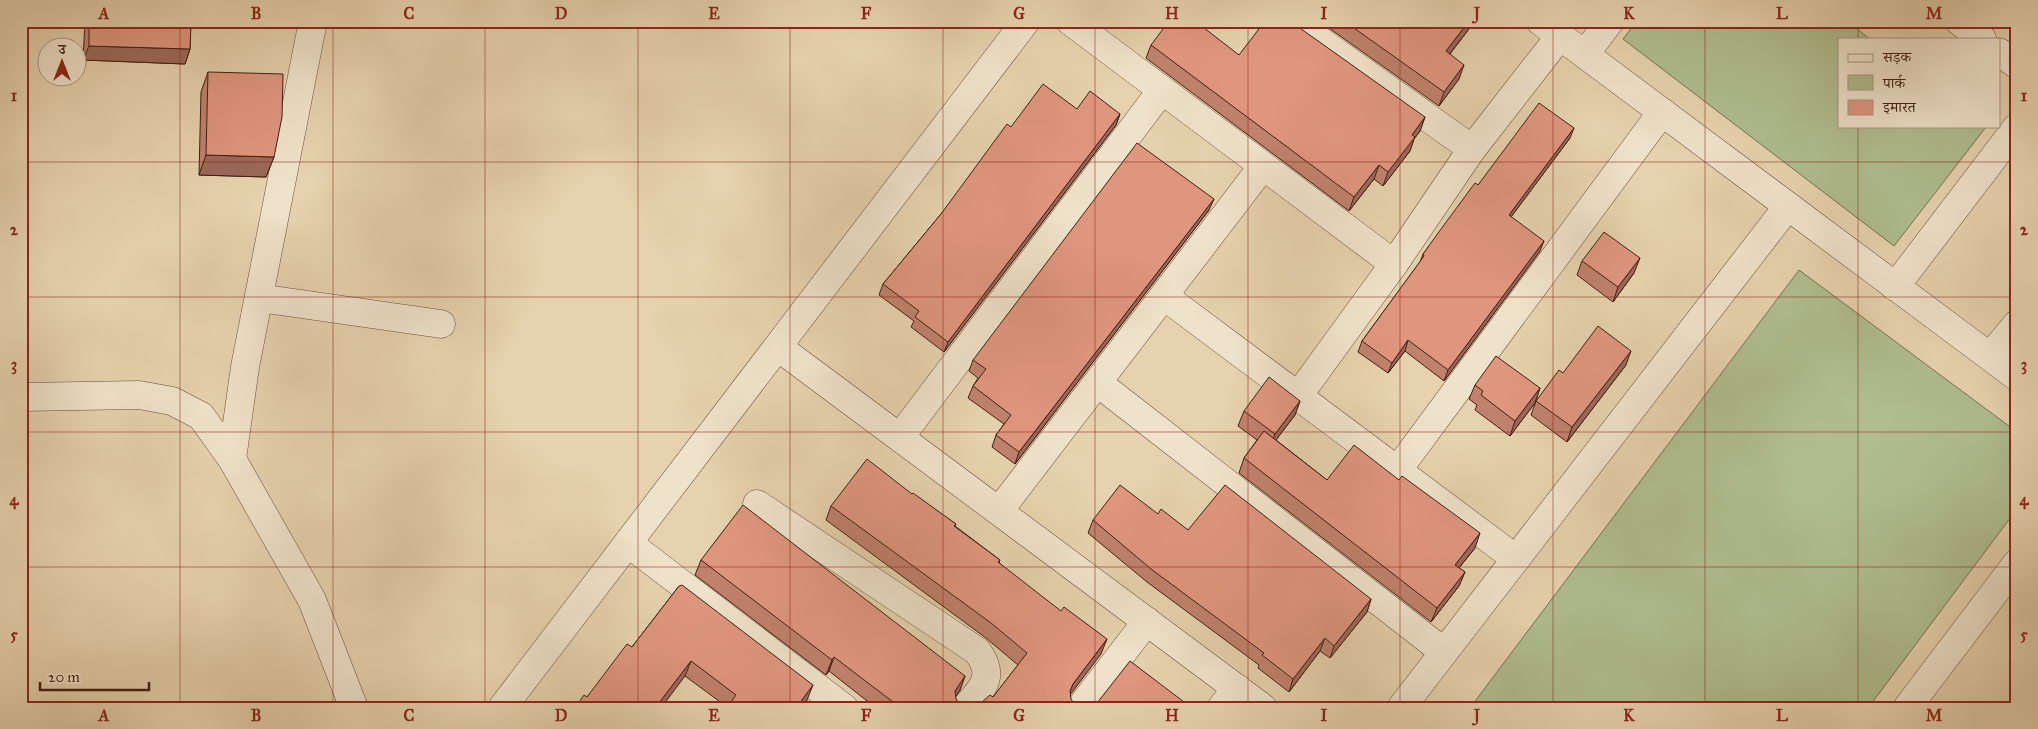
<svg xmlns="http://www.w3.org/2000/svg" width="2038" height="729" viewBox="0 0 2038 729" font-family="'IM FELL Great Primer','Noto Serif Devanagari',serif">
	<rect width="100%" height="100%" fill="#e6d2ae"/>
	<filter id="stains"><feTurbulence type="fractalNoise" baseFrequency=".004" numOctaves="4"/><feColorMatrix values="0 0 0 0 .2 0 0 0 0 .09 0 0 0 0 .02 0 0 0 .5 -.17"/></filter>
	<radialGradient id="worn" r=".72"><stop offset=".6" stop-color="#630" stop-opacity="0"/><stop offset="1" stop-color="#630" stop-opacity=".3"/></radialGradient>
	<g fill="#afbd8f" stroke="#786e51">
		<path d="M 1637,21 L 1847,21 L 1870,39 L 1839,39 L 1839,126 L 1986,127 L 1894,246 L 1623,39 Z"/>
		<path d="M 1799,270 L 2017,432 L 2017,509 L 1868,708 L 1470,708 Z"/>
	</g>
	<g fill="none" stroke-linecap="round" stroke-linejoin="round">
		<defs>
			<g id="minor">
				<path d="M 1070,21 L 1394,264"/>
				<path d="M 1292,21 L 1472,149"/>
				<path d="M 1540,21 L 2017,377"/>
				<path d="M 1959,21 L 1982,39"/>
				<path d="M 1999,52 L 2017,65"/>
				<path d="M 1585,54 L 1610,21"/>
				<path d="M 1895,287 L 2017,127"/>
				<path d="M 1164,296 L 1516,559"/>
				<path d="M 259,298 L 441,324"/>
				<path d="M 778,347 L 1263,708"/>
				<path d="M 1990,356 L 2017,324"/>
				<path d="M 1098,383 L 1444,652"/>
				<path d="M 1298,396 L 1394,264 L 1472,149 L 1560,36"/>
				<path d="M 21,397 L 139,395 L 172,401 L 201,416 L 232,459 L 312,600 L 354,708"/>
				<path d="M 900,437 L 1162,90"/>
				<path d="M 232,459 L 245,367 L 313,21"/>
				<path d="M 1397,471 L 1662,112"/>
				<path d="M 757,504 L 977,651 C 996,676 983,688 965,708"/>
				<path d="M 999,511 L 1263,166"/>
				<path d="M 628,543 L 844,708"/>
				<path d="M 502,708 L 1026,21"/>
				<path d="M 1080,708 L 1147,621"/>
				<path d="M 1221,708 L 1237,688"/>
				<path d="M 1401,708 L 1788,206"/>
				<path d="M 1907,708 L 2017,563"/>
			</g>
		</defs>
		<use href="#minor" stroke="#6b4c3a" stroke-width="29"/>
		<use href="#minor" stroke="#efe2ca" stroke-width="28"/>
	</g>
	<g fill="#c0816d" stroke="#421f13">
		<path d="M 85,21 L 191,21 L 190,49 L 185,64 L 83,60 Z"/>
		<path d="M 1319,21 L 1475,21 L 1450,54 L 1459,79 L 1439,106 Z"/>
		<path d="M 1151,45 L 1239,55 L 1425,117 L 1420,131 L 1414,139 L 1410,151 L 1383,186 L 1374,179 L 1349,211 L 1146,58 Z"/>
		<path d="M 208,72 L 274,157 L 266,177 L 199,175 L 201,92 Z"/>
		<path d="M 1077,109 L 1120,114 L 1116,125 L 944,352 L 911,327 L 914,321 L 879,295 L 883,284 L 941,214 L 1011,127 Z"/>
		<path d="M 1570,138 L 1511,217 L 1540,251 L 1444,381 L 1405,351 L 1388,373 L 1358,352 L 1362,341 L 1420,262 L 1423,254 L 1478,185 Z"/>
		<path d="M 1209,210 L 1015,464 L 992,447 L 996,435 L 1004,424 L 968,398 L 973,386 L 978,378 L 969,371 L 973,360 Z"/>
		<path d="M 1582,261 L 1634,273 L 1613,302 L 1577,275 Z"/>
		<path d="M 1626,365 L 1567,442 L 1531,415 L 1536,401 L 1563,373 Z"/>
		<path d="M 1475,385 L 1540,388 L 1535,403 L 1510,436 L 1475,410 L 1477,405 L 1469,399 Z"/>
		<path d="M 1300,401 L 1295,415 L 1276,440 L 1327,480 L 1475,548 L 1459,568 L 1465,572 L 1459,586 L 1431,622 L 1239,473 L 1244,458 L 1257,440 L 1238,426 L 1244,411 Z"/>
		<path d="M 912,494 L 956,524 L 955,526 L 1000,560 L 999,563 L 1101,654 L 993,697 L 1018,665 L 986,638 L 826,520 L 831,506 Z"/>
		<path d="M 1158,514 L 1188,530 L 1371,599 L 1367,612 L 1330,658 L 1320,651 L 1289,692 L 1258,668 L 1259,665 L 1147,582 L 1088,533 L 1093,520 Z"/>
		<path d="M 701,560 L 965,676 L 960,690 L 955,697 L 956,699 L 960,705 L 965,708 L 876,708 L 829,671 L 826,675 L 695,575 Z"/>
		<path d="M 679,586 L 807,700 L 801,708 L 727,708 L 727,707 L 685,676 L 587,697 L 632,647 Z"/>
	</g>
	<g fill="#9c6959" stroke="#421f13">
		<path d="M 1469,21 L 1475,21 L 1441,65 L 1446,51 Z"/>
		<path d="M 89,46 L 190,49 L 185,64 L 83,60 Z"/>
		<path d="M 1464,65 L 1459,79 L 1439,106 L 1444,92 Z"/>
		<path d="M 1120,114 L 1116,125 L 944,352 L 948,342 Z"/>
		<path d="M 1425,117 L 1420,131 L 1414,139 L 1410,151 L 1383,186 L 1388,172 L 1412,135 Z"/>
		<path d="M 1574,128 L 1570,138 L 1505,225 L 1509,215 Z"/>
		<path d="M 206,155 L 274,157 L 266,177 L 199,175 Z"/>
		<path d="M 1379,165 L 1374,179 L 1349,211 L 1354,197 Z"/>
		<path d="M 1214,199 L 1209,210 L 1015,464 L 1019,452 Z"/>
		<path d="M 1544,241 L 1540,251 L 1444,381 L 1448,370 Z"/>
		<path d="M 1640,258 L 1634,273 L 1613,302 L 1618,287 Z"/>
		<path d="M 1408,340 L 1405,351 L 1388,373 L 1392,363 Z"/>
		<path d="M 1631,351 L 1626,365 L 1567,442 L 1572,427 Z"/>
		<path d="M 1540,388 L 1535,403 L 1510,436 L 1515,421 Z"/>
		<path d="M 1300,401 L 1295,415 L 1269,449 L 1275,434 Z"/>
		<path d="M 1480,533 L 1475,548 L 1450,579 L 1455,565 Z"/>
		<path d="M 1465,572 L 1459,586 L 1431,622 L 1437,608 Z"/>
		<path d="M 1371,599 L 1367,612 L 1330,658 L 1334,646 Z"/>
		<path d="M 1325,638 L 1320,651 L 1289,692 L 1293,679 Z"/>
		<path d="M 1107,639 L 1101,654 L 1067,699 L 1073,684 Z"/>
		<path d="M 834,657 L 829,671 L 826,675 L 832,660 Z"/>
		<path d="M 691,661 L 685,676 L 661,708 L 655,708 Z"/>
		<path d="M 965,676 L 960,690 L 950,705 L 955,691 Z"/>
		<path d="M 813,685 L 807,700 L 801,708 L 796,708 Z"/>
	</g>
	<g fill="#df967f" stroke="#421f13">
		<path d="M 89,21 L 191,21 L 190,49 L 89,46 Z"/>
		<path d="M 1169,21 L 1195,21 L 1239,55 L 1265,21 L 1290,21 L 1425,117 L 1412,135 L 1415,137 L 1388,172 L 1379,165 L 1354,197 L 1151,45 Z"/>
		<path d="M 1344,21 L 1469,21 L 1446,51 L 1464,65 L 1444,92 Z"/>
		<path d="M 208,72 L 283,74 L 282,117 L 274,157 L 206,155 Z"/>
		<path d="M 1043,84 L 1077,109 L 1090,91 L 1120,114 L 948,342 L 915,317 L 919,311 L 883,284 L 941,214 L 1007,124 L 1011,127 Z"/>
		<path d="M 1539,103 L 1574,128 L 1509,215 L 1544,241 L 1448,370 L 1408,340 L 1392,363 L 1362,341 L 1424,256 L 1423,254 L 1441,229 L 1475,183 L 1478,185 Z"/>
		<path d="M 1137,143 L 1214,199 L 1019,452 L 996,435 L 1011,415 L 973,386 L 986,369 L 973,360 Z"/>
		<path d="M 1604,232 L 1640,258 L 1618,287 L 1582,261 Z"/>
		<path d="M 1598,326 L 1631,351 L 1572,427 L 1536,401 L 1559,370 L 1563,373 Z"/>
		<path d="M 1496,356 L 1540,388 L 1515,421 L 1481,395 L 1483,391 L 1475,385 Z"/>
		<path d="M 1269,377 L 1300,401 L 1275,434 L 1244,411 Z"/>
		<path d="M 1264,431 L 1327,480 L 1354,445 L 1399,480 L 1402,476 L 1480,533 L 1455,565 L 1465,572 L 1437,608 L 1244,458 Z"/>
		<path d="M 867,459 L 912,494 L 913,493 L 956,524 L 954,526 L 1000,560 L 998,562 L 1061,611 L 1064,607 L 1107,639 L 1073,684 L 1070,691 L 1071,699 L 1076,706 L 1080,708 L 975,708 L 990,695 L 993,697 L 1027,653 L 991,623 L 831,506 Z"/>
		<path d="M 1120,485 L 1158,514 L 1161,509 L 1188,530 L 1225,485 L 1371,599 L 1334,646 L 1325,638 L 1293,679 L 1262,655 L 1264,653 L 1151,569 L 1093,520 Z"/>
		<path d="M 743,505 L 965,676 L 955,691 L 956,699 L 960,705 L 965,708 L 901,708 L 834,657 L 832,660 L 701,560 Z"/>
		<path d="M 682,585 L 813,685 L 796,708 L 727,708 L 736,695 L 691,661 L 655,708 L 575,708 L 584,695 L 587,697 L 627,644 L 632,647 L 679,586 Z"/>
		<path d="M 1130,661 L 1188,705 L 1186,708 L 1091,708 L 1097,703 Z"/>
	</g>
	<path fill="none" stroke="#8f2418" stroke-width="1" stroke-opacity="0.55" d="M 180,21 L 180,708M 333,21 L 333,708M 485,21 L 485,708M 638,21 L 638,708M 790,21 L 790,708M 943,21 L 943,708M 1095,21 L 1095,708M 1248,21 L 1248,708M 1400,21 L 1400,708M 1553,21 L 1553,708M 1705,21 L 1705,708M 1858,21 L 1858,39M 1858,126 L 1858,708M 21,162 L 2017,162M 21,297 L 2017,297M 21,432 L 2017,432M 21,567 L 2017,567"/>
	<rect width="2038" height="729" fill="none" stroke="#e6d2ae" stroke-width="55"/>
	<rect x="1838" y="38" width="162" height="90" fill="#efe2ca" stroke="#aa9481"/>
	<rect x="1848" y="54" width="25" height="8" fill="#efe2ca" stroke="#aa9481"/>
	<text x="1883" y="62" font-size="15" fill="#421f13">सड़क</text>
	<rect x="1848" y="75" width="25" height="15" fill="#afbd8f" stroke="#aa9481"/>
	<text x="1883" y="88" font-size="15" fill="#421f13">पार्क</text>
	<rect x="1848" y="100" width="25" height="15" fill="#df967f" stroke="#aa9481"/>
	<text x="1883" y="112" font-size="15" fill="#421f13">इमारत</text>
	<g transform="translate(62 62)"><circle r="24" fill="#efe2ca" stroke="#aa9481"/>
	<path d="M0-4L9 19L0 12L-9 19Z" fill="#8f2418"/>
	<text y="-8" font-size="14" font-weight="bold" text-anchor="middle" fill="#421f13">उ</text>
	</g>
	<path d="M40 682v8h109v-8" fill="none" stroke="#421f13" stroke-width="2.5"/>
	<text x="48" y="682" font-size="15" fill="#421f13" stroke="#efe2ca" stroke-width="4" paint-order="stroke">20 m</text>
	<rect x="28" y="28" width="1982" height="674" fill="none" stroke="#8f2418" stroke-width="2"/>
	<g font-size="16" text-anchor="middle" font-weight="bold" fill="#8f2418">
		<text x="104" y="19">A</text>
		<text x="256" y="19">B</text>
		<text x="409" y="19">C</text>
		<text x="561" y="19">D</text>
		<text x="714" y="19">E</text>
		<text x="866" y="19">F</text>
		<text x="1019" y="19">G</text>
		<text x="1172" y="19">H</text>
		<text x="1324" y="19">I</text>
		<text x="1477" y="19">J</text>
		<text x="1629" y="19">K</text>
		<text x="1782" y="19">L</text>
		<text x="1934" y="19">M</text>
		<text x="14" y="101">1</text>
		<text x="2024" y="101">1</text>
		<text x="14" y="235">2</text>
		<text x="2024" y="235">2</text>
		<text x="14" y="370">3</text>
		<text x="2024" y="370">3</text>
		<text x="14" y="505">4</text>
		<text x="2024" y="505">4</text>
		<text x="14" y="640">5</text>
		<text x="2024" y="640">5</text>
		<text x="104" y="721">A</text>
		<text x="256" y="721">B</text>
		<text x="409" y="721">C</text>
		<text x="561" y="721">D</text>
		<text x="714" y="721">E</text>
		<text x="866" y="721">F</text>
		<text x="1019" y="721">G</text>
		<text x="1172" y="721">H</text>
		<text x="1324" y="721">I</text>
		<text x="1477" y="721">J</text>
		<text x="1629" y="721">K</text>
		<text x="1782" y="721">L</text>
		<text x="1934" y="721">M</text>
	</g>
	<rect width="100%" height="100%" filter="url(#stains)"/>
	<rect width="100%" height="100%" fill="url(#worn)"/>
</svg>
